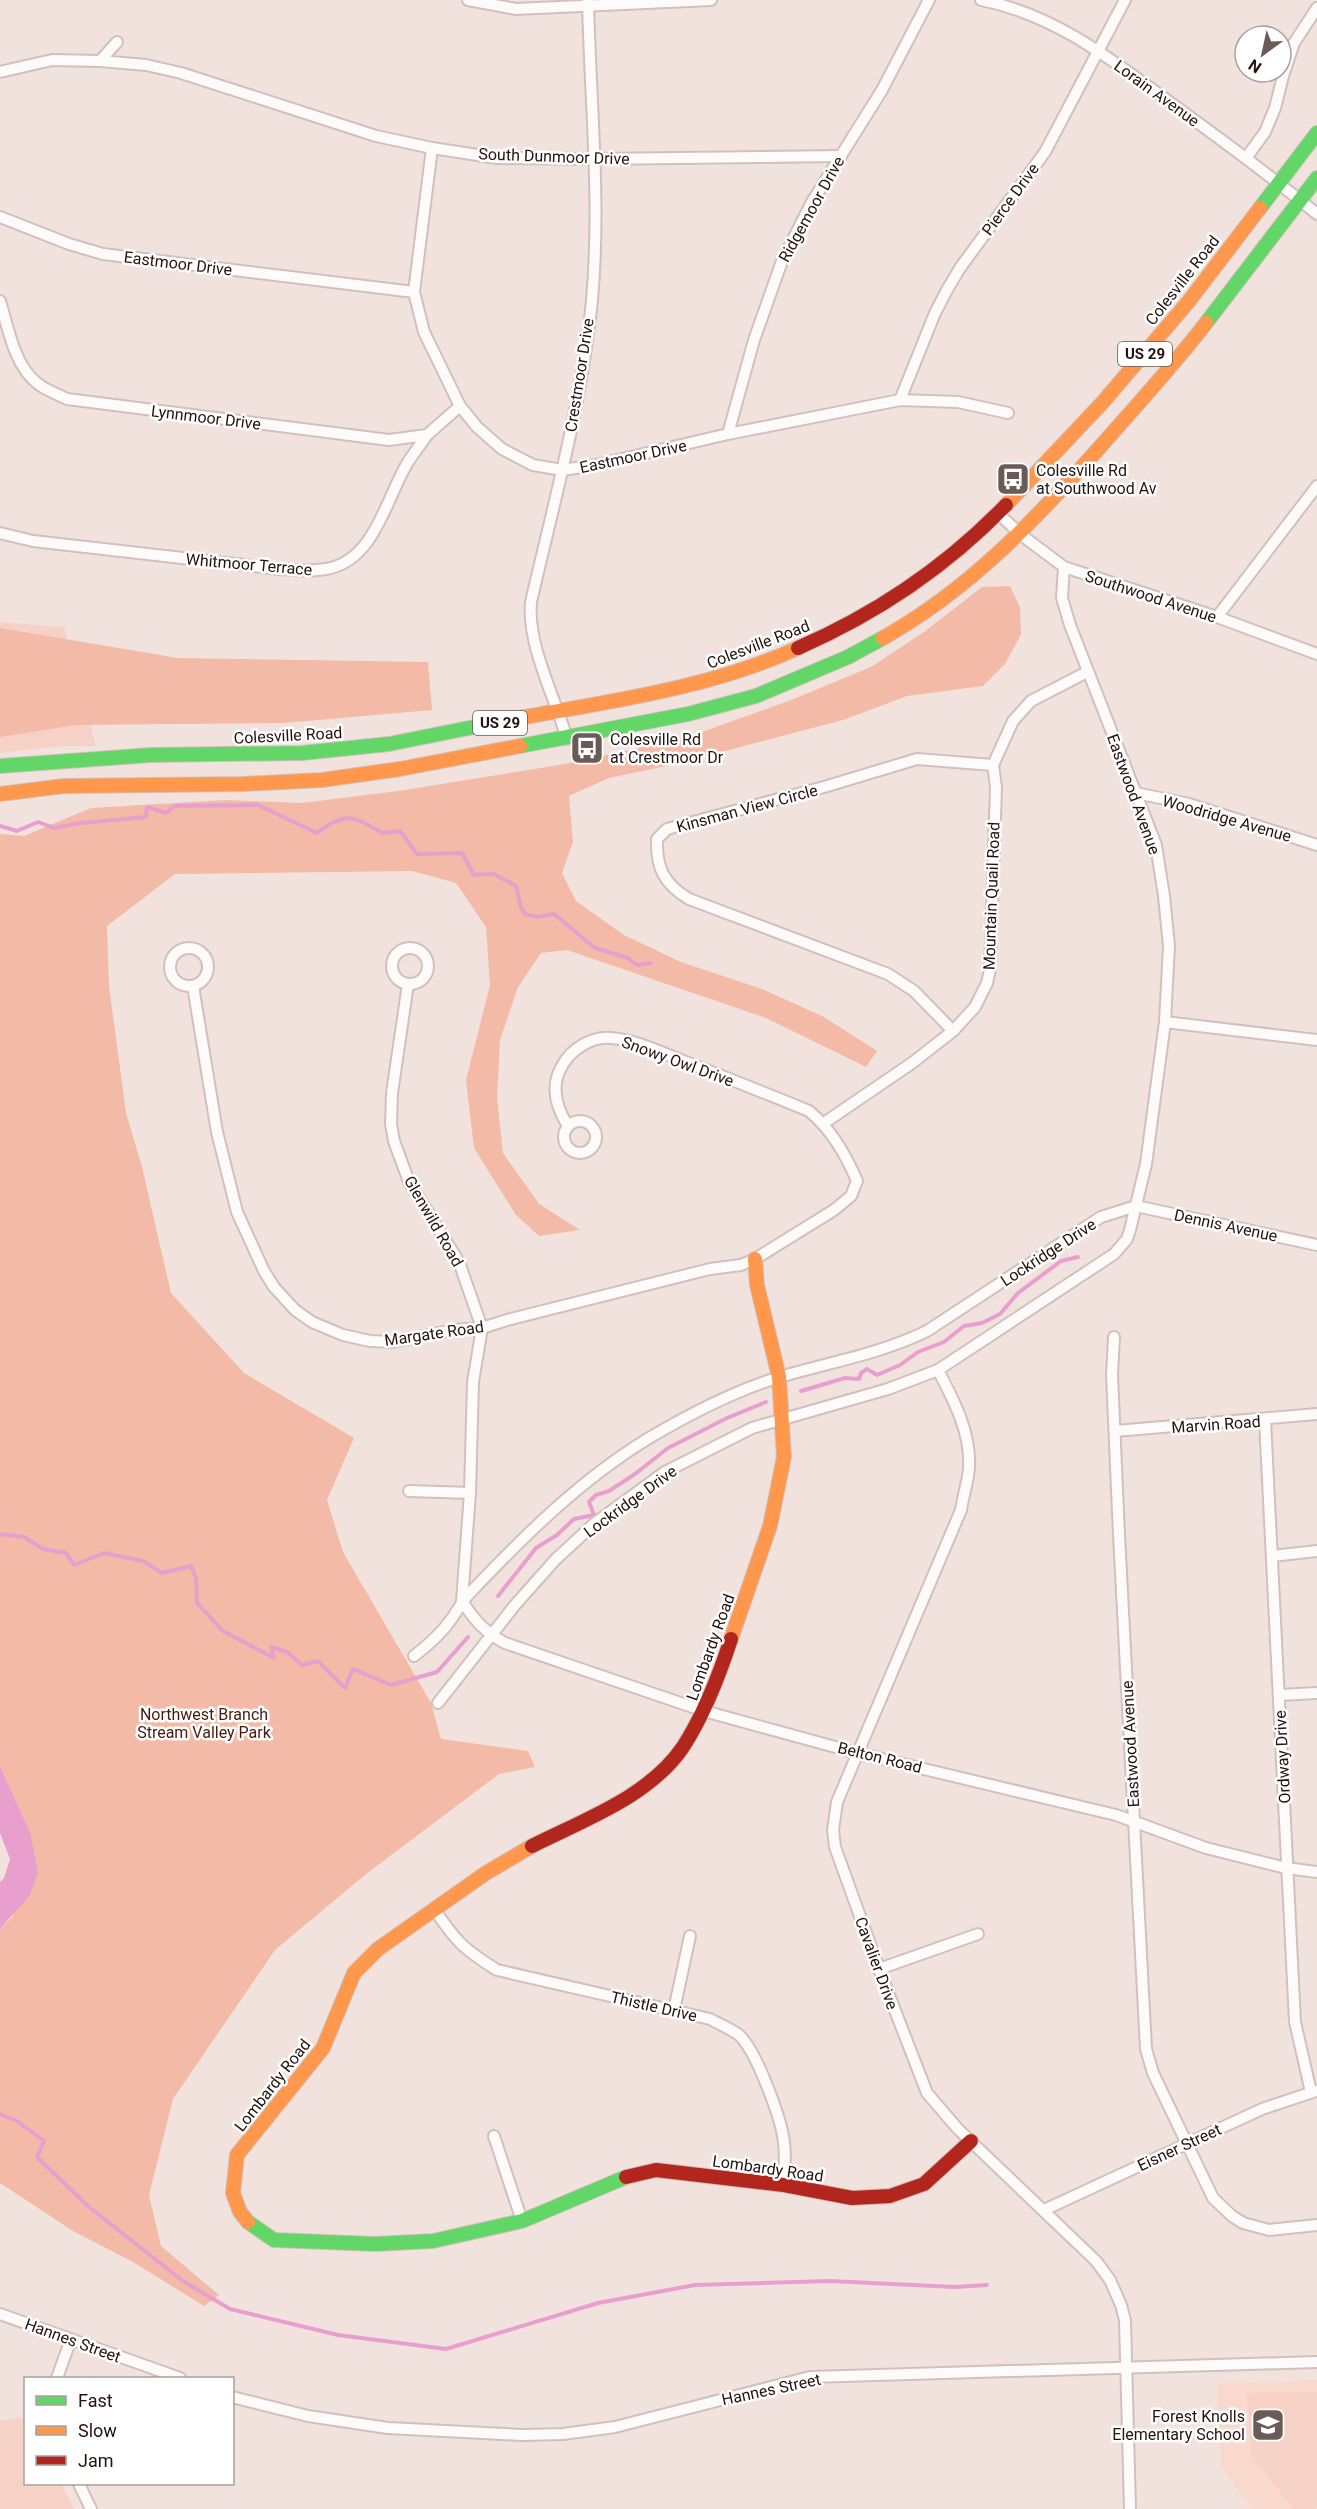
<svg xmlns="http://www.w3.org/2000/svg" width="1317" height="2509" viewBox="0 0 1317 2509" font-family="Roboto,sans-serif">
	<rect width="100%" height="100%" fill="#f2e2dd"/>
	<path fill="#f9d9ce" d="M 1317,2380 L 1317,2509 L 1252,2509 L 1221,2467 L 1217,2383 Z"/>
	<g fill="#f6d1c5">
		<path d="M 0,622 L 64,627 L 96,746 L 63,746 L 0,753 Z"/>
		<path d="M 1317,2392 L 1317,2506 L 1313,2509 L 1293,2509 L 1251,2454 L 1247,2393 Z"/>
		<path d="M 25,2417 L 26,2484 L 61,2484 L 74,2509 L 0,2509 L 0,2421 Z"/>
	</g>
	<g fill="#f3baa7">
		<path d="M 1010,586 L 1020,607 L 1021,634 L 1005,664 L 983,686 L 907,696 L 843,720 L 671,765 L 609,778 L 569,796 L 573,842 L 562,873 L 576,901 L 624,935 L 681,962 L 762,989 L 824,1017 L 877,1051 L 866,1067 L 766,1018 L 567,950 L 541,953 L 518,987 L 500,1040 L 497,1098 L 503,1153 L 539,1204 L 580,1230 L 539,1236 L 516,1215 L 474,1148 L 466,1080 L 490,985 L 486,927 L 456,883 L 412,871 L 175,874 L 107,926 L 109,986 L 126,1113 L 142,1167 L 171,1293 L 244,1373 L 354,1438 L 327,1500 L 343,1552 L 431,1703 L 441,1739 L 528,1751 L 535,1767 L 499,1774 L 366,1874 L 275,1950 L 173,2099 L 149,2195 L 161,2246 L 219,2295 L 204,2306 L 133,2262 L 73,2231 L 0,2183 L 0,1929 L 13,1916 L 30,1832 L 0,1766 L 0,834 L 24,836 L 91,808 L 226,800 L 302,803 L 398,791 L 565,764 L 685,738 L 791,700 L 871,667 L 924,632 L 982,587 Z"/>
		<path d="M 0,628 L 178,658 L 428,662 L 432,710 L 284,723 L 76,725 L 0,737 Z"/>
	</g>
	<path fill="#e89fce" d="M 0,1766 L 30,1832 L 38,1872 L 30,1895 L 0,1929 L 0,1882 L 4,1878 L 10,1859 L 0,1833 Z"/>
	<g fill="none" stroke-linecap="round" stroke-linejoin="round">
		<g stroke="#e89fce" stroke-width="4">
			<path d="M 0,826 L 17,831 L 38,822 L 54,828 L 81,823 L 146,817 L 147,807 L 166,813 L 174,806 L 258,805 L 317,833 C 346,811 353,816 382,833 L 400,831 L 417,854 L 462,853 L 474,875 L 494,874 L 516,886 L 521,907 L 525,914 L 537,917 L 554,914 L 595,948 L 628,958 L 637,965 L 651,963"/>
			<path d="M 801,1391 L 845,1378 L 859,1379 L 861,1373 L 867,1369 L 877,1375 L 900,1365 L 918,1352 L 944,1342 L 964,1326 L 982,1323 L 1000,1314 L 1018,1293 L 1061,1261 L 1078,1257"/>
			<path d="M 0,1534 L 24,1537 L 43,1549 L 66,1553 L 74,1565 L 104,1553 L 143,1561 L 162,1573 L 191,1566 L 196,1578 L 197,1603 L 223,1631 L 274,1658 L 271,1647 L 287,1652 L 302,1665 L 318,1661 L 345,1688 L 353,1669 L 391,1685 L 437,1672 L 468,1637"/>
			<path d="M 498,1596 L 536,1548 L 557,1535 L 574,1519 L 594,1515 L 589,1502 L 596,1495 L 609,1491 L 635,1474 L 668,1448 L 727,1418 L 766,1402"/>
			<path d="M 0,2114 L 17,2121 L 44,2141 L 37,2157 L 89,2207 L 183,2281 L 230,2309 L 338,2335 L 446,2349 L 598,2303 L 695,2285 L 830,2281 L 955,2287 L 987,2285"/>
		</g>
		<defs>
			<g id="street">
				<path d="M 468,0 L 516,9 L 711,0"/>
				<path d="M 981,0 C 1058,15 1117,64 1179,109 C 1226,143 1272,177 1317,214"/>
				<path d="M 100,61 L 117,42"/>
				<path d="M 0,72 L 52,60 L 100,61 L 146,65 L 181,73 L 376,136 L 432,148 L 497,158 L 594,159 L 841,156"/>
				<path d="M 432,148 L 414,292 L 424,332 L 460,406 L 477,427 L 502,449 L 533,465 L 562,470 L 596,465 L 728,434 L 900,400 L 958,402 L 1008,413"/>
				<path d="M 1246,158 L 1265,132 L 1275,108 L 1283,76 L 1294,43 L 1317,8"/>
				<path d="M 0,217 L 69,244 L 103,254 L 414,292"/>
				<path d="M 0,301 C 8,327 14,365 37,383 C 45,390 57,394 67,399 L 389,440 L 427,435 L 460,406"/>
				<path d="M 900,400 L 935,313 L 947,290 L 960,268 L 1045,152 L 1125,0"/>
				<path d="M 728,434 L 754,340 L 782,261 L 812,202 L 882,90 L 929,0"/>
				<path d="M 998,513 L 1020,534 L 1064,567 L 1217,617 L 1317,654"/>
				<path d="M 0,533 L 33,541 L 270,568 C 289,570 308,572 326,569 C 375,561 386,498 408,462 C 414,453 421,444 427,435"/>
				<path d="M 1217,617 L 1317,486"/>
				<path d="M 567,739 C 555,697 527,645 531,602 C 554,502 582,402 592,300 C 601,200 590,99 588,0"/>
				<path d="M 1136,793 L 1189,804 L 1317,845"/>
				<circle cx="189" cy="967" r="19"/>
				<circle cx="410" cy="966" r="18"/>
				<path d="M 408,984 L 392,1093 L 391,1124 L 394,1141 L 409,1182 L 459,1262 L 482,1328 L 473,1382 L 470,1493 L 462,1601"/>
				<path d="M 193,986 L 217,1132 L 237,1212 L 264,1271 L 274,1287 L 295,1310 L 312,1322 L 343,1335 L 370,1341 L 392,1342 L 454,1330 L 482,1328 L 507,1320 L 710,1269 L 741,1265 L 755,1259 L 834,1210 L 851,1196 L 857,1181 C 846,1155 831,1129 809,1111 C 768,1094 727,1078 686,1062 C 662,1053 637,1040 611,1038 C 592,1036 571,1049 562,1066 C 550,1086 556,1107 568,1126"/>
				<path d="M 1165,1022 L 1317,1040"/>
				<path d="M 953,1031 L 914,991 L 888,974 L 689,899 C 664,884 656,868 657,839 L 667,829 L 824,787 L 917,759 L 993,765"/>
				<circle cx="580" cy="1137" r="16"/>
				<path d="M 824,1123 L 912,1063 L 953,1031 L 975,1007 L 987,983 L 990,970 L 996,787 L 993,765 L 1013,721 L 1031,701 L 1087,672"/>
				<path d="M 1114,1337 L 1112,1375 L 1119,1535 L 1146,2049 L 1153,2073 L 1213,2198 L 1232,2216 L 1243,2223 L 1269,2230 L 1317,2225"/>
				<path d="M 938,1370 C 954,1401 971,1432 969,1468 C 968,1482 963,1496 961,1510 L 837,1802 L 833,1830 L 835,1847 L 879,1969 L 927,2093 L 958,2129 L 1096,2261 L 1110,2280 L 1121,2305 L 1125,2320 L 1130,2509"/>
				<path d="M 1265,1420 L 1295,2022 L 1311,2092"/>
				<path d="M 1115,1431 L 1317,1414"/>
				<path d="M 409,1491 L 470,1493"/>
				<path d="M 1272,1556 L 1317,1551"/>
				<path d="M 462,1601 C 474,1620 486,1633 505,1643 L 704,1711 L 857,1753 L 1116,1815 L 1206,1848 L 1286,1868 L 1317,1872"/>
				<path d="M 414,1656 C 427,1646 440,1635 450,1621 C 456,1613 461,1603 468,1595 C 523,1537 580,1480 649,1438 C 688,1415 736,1390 780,1377 C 830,1362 880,1354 927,1331 L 1101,1217 L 1136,1206 L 1317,1245"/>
				<path d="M 1279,1695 L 1317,1693"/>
				<path d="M 438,1703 L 515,1605 L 556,1559 L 595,1523 L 665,1472 L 752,1428 L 888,1389 L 938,1370 L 1114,1254 L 1127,1239 L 1130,1230 L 1146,1164 L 1165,1022 L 1169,946 L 1164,896 L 1156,845 L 1070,625 L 1062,598 L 1064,567"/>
				<path d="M 434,1909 C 456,1941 463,1949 497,1970 L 710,2019 C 719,2024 731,2029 739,2035 C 756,2050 782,2120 784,2143 C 786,2157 784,2171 784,2185"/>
				<path d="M 879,1969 L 978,1934"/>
				<path d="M 674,2010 L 690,1936"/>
				<path d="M 494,2136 L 522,2221"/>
				<path d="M 1044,2210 L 1262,2109 L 1316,2091"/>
				<path d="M 0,2314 L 180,2378"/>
				<path d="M 57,2378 L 71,2339"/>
				<path d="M 232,2397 L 308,2416 L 388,2428 L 522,2435 L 563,2434 L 615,2427 L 810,2377 L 1317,2362"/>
				<path d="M 79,2484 L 91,2509"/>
			</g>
			<g id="fast">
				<path d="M 1260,208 L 1317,133"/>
				<path d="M 1206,323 L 1317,178"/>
				<path d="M 520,746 L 688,714 L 756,696 L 848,657 L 883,638"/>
				<path d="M 0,766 L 151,755 L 302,753 L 389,744 L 504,721"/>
				<path d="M 248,2222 L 274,2240 L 375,2244 L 433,2241 L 522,2221 L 626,2177"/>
			</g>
			<g id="slow">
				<path d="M 1006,505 L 1103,402 L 1189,301 L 1260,208"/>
				<path d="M 883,638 C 970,589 1034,521 1100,447 C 1136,406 1173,366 1206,323"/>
				<path d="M 504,721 C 603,702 706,690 798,648"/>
				<path d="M 0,794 L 64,786 L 242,784 L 322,780 L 400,769 L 520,746"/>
				<path d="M 731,1639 L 770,1526 L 784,1457 L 779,1377 L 757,1285 L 755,1259"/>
				<path d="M 248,2222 L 240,2212 L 233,2193 L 237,2155 L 323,2048 L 354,1973 L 378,1949 L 486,1873 L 532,1846"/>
			</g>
			<g id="jam">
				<path d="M 798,648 C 876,614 947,566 1006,505"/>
				<path d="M 532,1846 C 583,1820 649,1797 683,1747 C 705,1713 719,1676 731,1639"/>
				<path d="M 626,2177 L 656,2170 L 784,2185 L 852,2198 L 890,2196 L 924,2184 L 971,2141"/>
			</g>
		</defs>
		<use href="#street" stroke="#d1c0bb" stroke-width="14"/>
		<use href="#fast" stroke="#d1c0bb" stroke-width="16"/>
		<use href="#slow" stroke="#d1c0bb" stroke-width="16"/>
		<use href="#jam" stroke="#d1c0bb" stroke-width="16"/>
		<use href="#street" stroke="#fdfbfa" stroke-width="10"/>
		<use href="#fast" stroke="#63d668" stroke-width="14"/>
		<use href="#slow" stroke="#ff974d" stroke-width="14"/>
		<use href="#jam" stroke="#b3261e" stroke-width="14"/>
	</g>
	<defs>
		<symbol id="bus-square" viewBox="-11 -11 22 22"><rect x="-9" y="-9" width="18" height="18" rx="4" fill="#6b5b56" stroke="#fff"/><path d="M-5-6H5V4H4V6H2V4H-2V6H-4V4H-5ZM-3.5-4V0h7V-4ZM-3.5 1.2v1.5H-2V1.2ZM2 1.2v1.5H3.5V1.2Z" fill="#fff"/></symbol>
		<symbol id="school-square" viewBox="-11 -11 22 22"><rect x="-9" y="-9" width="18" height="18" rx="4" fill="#6b5b56" stroke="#fff"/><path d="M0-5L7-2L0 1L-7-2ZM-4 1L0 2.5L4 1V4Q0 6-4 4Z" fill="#fff"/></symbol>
	</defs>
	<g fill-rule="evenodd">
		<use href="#bus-square" x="994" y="460" width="38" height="38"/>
		<use href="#bus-square" x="568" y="729" width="38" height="38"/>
		<use href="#school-square" x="1249" y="2406" width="38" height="38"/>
	</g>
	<g text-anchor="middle" stroke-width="5" stroke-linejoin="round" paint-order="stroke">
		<g fill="#fff" stroke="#655956" stroke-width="1.5">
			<rect x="1118" y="342" width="54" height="24" rx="4.5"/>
			<rect x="473" y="711" width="54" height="24" rx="4.5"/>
		</g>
		<g font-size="15" font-weight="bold" fill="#23120d">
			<text x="1145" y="359">US 29</text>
			<text x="500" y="728">US 29</text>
		</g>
		<g font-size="16" fill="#23120d" stroke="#fff">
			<text transform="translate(1157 93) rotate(36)" y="6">Lorain Avenue</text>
			<text transform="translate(554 156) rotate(2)" y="6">South Dunmoor Drive</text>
			<text transform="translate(1010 199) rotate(-54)" y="6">Pierce Drive</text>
			<text transform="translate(811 209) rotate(-61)" y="6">Ridgemoor Drive</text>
			<text transform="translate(178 263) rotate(7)" y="6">Eastmoor Drive</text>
			<text transform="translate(1182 280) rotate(-52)" y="6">Colesville Road</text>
			<text transform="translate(579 375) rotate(-81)" y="6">Crestmoor Drive</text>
			<text transform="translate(206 417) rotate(7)" y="6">Lynnmoor Drive</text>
			<text transform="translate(633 456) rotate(-12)" y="6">Eastmoor Drive</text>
			<text transform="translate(249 564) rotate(5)" y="6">Whitmoor Terrace</text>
			<text transform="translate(1151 596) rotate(18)" y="6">Southwood Avenue</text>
			<text transform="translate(758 644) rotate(-21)" y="6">Colesville Road</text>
			<text transform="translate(288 735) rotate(-3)" y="6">Colesville Road</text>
			<text transform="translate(1134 794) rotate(70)" y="6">Eastwood Avenue</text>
			<text transform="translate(747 808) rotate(-15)" y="6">Kinsman View Circle</text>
			<text transform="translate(1227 818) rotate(16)" y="6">Woodridge Avenue</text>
			<text transform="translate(991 896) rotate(-88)" y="6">Mountain Quail Road</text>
			<text transform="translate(678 1061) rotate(20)" y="6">Snowy Owl Drive</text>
			<text transform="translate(434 1221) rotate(60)" y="6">Glenwild Road</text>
			<text transform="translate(1226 1225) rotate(12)" y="6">Dennis Avenue</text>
			<text transform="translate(1048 1252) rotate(-33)" y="6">Lockridge Drive</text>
			<text transform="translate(434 1333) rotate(-8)" y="6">Margate Road</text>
			<text transform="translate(1216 1424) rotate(-4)" y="6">Marvin Road</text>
			<text transform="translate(630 1501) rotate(-36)" y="6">Lockridge Drive</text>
			<text transform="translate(710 1647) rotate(-70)" y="6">Lombardy Road</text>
			<text transform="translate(1130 1744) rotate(-93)" y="6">Eastwood Avenue</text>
			<text transform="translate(880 1757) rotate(14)" y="6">Belton Road</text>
			<text transform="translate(1282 1757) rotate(-93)" y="6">Ordway Drive</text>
			<text transform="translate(877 1963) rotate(70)" y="6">Cavalier Drive</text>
			<text transform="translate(654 2006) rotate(13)" y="6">Thistle Drive</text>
			<text transform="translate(272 2085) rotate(-52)" y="6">Lombardy Road</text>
			<text transform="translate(1179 2147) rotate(-25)" y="6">Eisner Street</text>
			<text transform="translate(768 2168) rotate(8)" y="6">Lombardy Road</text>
			<text transform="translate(73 2340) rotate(20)" y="6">Hannes Street</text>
			<text transform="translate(771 2389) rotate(-12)" y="6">Hannes Street</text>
		</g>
		<g font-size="16" fill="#23120d" stroke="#fff" text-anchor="start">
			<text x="1036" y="476">Colesville Rd<tspan x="1036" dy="18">at Southwood Av</tspan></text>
			<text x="610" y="745">Colesville Rd<tspan x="610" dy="18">at Crestmoor Dr</tspan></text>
			<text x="1245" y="2422" text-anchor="end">Forest Knolls<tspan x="1245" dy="18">Elementary School</tspan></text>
		</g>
		<g font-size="16" fill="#461b0c" stroke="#fff">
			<text x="204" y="1720">Northwest Branch<tspan x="204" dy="18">Stream Valley Park</tspan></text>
		</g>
	</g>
	<rect x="24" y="2377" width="210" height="108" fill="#ffffff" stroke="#a7a09e" stroke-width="1.5"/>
	<rect x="36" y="2396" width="30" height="9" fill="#63d668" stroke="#a7a09e" stroke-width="1.5"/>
	<text x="78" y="2407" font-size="18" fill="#23120d">Fast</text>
	<rect x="36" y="2426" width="30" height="9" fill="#ff974d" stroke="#a7a09e" stroke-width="1.5"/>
	<text x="78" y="2437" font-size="18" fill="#23120d">Slow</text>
	<rect x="36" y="2456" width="30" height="9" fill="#b3261e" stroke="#a7a09e" stroke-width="1.5"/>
	<text x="78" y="2467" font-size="18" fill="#23120d">Jam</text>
	<g transform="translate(1263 54) rotate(213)"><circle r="28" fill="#ffffff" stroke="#a7a09e" stroke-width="1.5"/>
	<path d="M0-4.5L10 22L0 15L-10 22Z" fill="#6b5b56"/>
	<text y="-9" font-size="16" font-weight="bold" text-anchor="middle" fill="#23120d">N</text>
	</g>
</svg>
